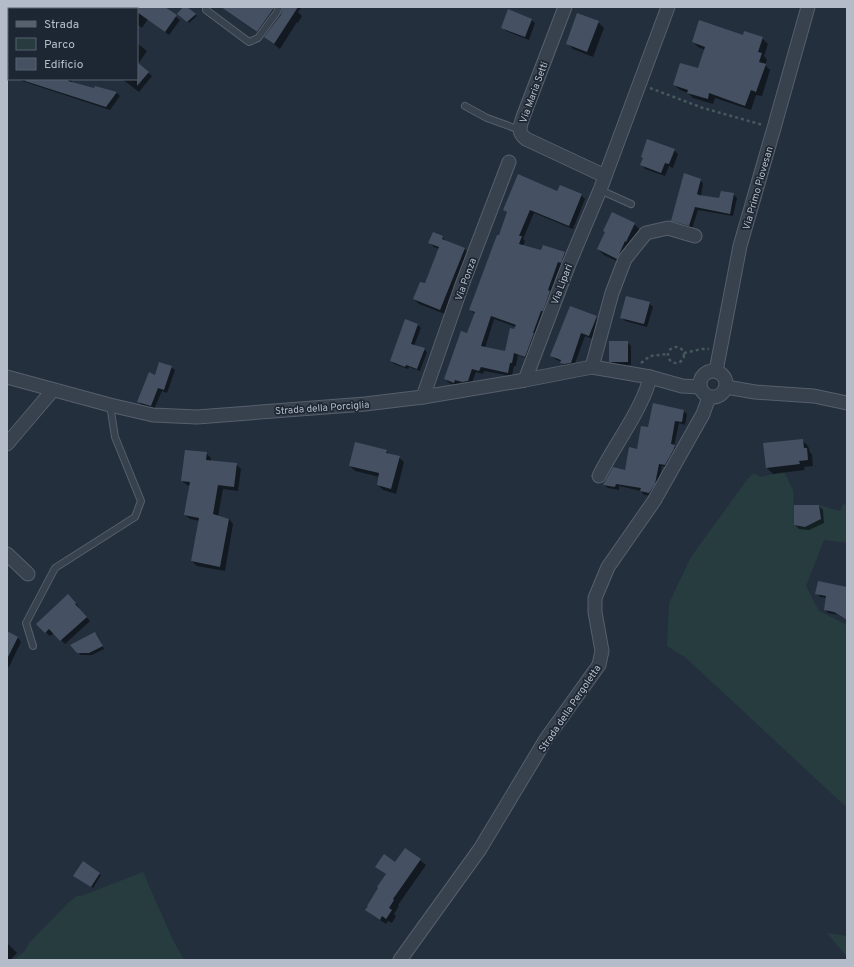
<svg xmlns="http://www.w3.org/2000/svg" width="854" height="967" viewBox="0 0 854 967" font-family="Overpass,sans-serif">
	<rect width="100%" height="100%" fill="#242f3e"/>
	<g fill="#263c3f">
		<path d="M 784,472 L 793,490 L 795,525 L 805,527 L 821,519 L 819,505 L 840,511 L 843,504 L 847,505 L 847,543 L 824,540 L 806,586 L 819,611 L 847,625 L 847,806 L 844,805 L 686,658 L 667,646 L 669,603 L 691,557 L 746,481 L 754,473 L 760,477 Z"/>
		<path d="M 143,872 L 173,940 L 184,960 L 13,960 L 24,952 L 29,943 L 70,901 L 77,896 L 81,896 Z"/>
		<path d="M 827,933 L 847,936 L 847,957 Z"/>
	</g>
	<g fill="#0007" fill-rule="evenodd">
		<path d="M 89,7 L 114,7 L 113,9 L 88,9 Z"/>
		<path d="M 115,7 L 163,7 L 180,20 L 169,35 L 148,19 L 142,28 L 137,24 L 137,9 L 118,9 Z"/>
		<path d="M 184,7 L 197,16 L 189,23 L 180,15 Z"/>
		<path d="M 221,7 L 300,7 L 301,8 L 298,12 L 302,16 L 298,23 L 297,22 L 280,49 L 271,42 L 266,37 L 282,14 L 284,7 L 281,9 L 262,36 Z"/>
		<path d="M 531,20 L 535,23 L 529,40 L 506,31 L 502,27 Z"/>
		<path d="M 598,22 L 604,28 L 593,57 L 573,49 L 567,43 Z"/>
		<path d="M 743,36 L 762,38 L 768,44 L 764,56 L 767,60 L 765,65 L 770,70 L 762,96 L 756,95 L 751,110 L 715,98 L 713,104 L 693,98 L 688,93 L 680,90 L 674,85 L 699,70 L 705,50 L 698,47 L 693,42 Z"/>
		<path d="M 137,43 L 147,51 L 138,64 L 152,76 L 139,92 L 122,79 L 137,79 Z"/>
		<path d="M 20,79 L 72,79 L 72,83 L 95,90 L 96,87 L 117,93 L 120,96 L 110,110 L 22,81 Z"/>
		<path d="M 674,150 L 678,154 L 673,168 L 669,166 L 665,176 L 645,169 L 642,165 L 644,159 L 642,157 Z"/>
		<path d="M 700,180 L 703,183 L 701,196 L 720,200 L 733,194 L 737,198 L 733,216 L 698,210 L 692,229 L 676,224 L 672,220 Z"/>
		<path d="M 558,192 L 581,195 L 585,199 L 573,229 L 534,213 L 523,239 L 525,241 L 523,246 L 542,251 L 544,246 L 565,253 L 568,257 L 565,266 L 561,265 L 529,360 L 518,355 L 516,366 L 514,366 L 512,376 L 484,371 L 483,374 L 476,372 L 471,385 L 466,386 L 458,383 L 457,386 L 449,383 L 445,379 L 468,334 L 475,314 L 470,310 L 499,236 L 508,213 L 504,210 ZM 494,319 L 516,327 L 506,352 L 485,348 Z"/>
		<path d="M 634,224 L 640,230 L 632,247 L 623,264 L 604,255 L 598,249 Z"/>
		<path d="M 442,237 L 447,242 L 465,249 L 469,254 L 445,314 L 419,304 L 414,299 L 425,285 L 439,249 L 434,247 L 429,242 Z"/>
		<path d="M 649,303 L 653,307 L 647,327 L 625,321 L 621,317 Z"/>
		<path d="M 596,317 L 600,321 L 593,339 L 585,336 L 574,366 L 565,366 L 561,362 L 555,359 L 551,356 Z"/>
		<path d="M 405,320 L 418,325 L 421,328 L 414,346 L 424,349 L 427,352 L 420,371 L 409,367 L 408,369 L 394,364 L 391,361 Z"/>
		<path d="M 627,342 L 631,346 L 631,365 L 614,365 L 610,361 Z"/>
		<path d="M 171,367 L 175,370 L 167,393 L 162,391 L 154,409 L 142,405 L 139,402 L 156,376 Z"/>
		<path d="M 654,404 L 684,411 L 687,414 L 685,425 L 679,423 L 674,446 L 678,449 L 669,468 L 662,466 L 658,487 L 653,496 L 644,495 L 641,491 L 619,486 L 619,490 L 608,488 L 604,485 L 625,471 L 637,450 L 648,429 Z"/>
		<path d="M 802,440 L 808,446 L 810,452 L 812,455 L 813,466 L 804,467 L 805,470 L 773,474 L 767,468 L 764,444 Z"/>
		<path d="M 386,451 L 390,455 L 399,457 L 404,462 L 396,494 L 383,490 L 378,485 L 380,477 L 355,471 L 350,466 Z"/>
		<path d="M 206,453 L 211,458 L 211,461 L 236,464 L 241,469 L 238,491 L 223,489 L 218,517 L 229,519 L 233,524 L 225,571 L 197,566 L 192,561 L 200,521 L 190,519 L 185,515 L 190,486 L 187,485 L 182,481 Z"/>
		<path d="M 819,506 L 823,510 L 824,523 L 809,530 L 799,529 L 795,525 Z"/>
		<path d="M 847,592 L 847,620 L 838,615 L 828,613 L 825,609 L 827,598 L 820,597 L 817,593 Z"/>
		<path d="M 68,595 L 79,607 L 78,608 L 90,621 L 65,644 L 54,633 L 50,636 L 37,624 Z"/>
		<path d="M 8,633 L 18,638 L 21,642 L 9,667 L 7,666 L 7,635 Z"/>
		<path d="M 95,633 L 98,636 L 104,649 L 92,655 L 81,655 L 78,652 Z"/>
		<path d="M 405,849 L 420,860 L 426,865 L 398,905 L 399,906 L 394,914 L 396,916 L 392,923 L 388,921 L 386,924 L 372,915 L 367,910 L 387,875 L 377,867 L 395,863 Z"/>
		<path d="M 99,874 L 101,875 L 93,888 L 74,876 Z"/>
		<path d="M 7,943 L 17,953 L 10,960 L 7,960 Z"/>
	</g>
	<g fill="#455162" fill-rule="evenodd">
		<path d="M 130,7 L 165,7 L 177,15 L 165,32 L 137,12 L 137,9 L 133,9 Z"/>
		<path d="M 183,7 L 187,7 L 196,14 L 187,22 L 177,14 Z"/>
		<path d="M 221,7 L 272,7 L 274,8 L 257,32 Z"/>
		<path d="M 283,7 L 298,7 L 274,44 L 264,37 L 281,15 Z"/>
		<path d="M 508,9 L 532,19 L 525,37 L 501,28 Z"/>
		<path d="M 577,13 L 599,21 L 587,52 L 566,44 Z"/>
		<path d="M 699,20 L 743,35 L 744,31 L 763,37 L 758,52 L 762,53 L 759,62 L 766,64 L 756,92 L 751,90 L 745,106 L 709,93 L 708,99 L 687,93 L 688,90 L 673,85 L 680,63 L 698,68 L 705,47 L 692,42 Z"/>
		<path d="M 137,62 L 149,72 L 137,86 Z"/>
		<path d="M 26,79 L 68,79 L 68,81 L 94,88 L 95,86 L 117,92 L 106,107 L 25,81 Z"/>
		<path d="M 647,139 L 675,149 L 669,164 L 665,163 L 661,173 L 640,165 L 643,158 L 641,157 Z"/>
		<path d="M 684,173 L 701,179 L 697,194 L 699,195 L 719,198 L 721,191 L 734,193 L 730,214 L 695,207 L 689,226 L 671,221 Z"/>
		<path d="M 518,174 L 557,191 L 560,185 L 582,194 L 569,226 L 530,210 L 519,236 L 522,236 L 519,244 L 541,250 L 543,245 L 565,252 L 561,263 L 558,262 L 548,290 L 550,291 L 543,311 L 541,311 L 533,333 L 534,333 L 525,357 L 514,353 L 512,363 L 510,363 L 508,373 L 481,367 L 479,371 L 472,369 L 468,381 L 462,382 L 455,380 L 454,383 L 444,379 L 461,331 L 467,333 L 475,312 L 469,310 L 497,235 L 499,235 L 507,212 L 503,210 ZM 491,316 L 516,325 L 514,329 L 510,328 L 505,351 L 481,346 Z"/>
		<path d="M 612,212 L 635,223 L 626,242 L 625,241 L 617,259 L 597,249 L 605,232 L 603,231 Z"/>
		<path d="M 433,232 L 443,236 L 442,239 L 465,248 L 440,310 L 413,299 L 420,282 L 425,283 L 439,247 L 428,243 Z"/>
		<path d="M 626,296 L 650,302 L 644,324 L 620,318 Z"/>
		<path d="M 570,306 L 597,316 L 589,336 L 581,333 L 571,363 L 564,364 L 560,363 L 561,360 L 550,356 Z"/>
		<path d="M 405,319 L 418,324 L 411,344 L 425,348 L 417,369 L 406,365 L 405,367 L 390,361 Z"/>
		<rect x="609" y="341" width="19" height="21"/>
		<path d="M 159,362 L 172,366 L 164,390 L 158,388 L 151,406 L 137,402 L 149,372 L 155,375 Z"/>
		<path d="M 653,403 L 684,410 L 682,422 L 675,421 L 671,444 L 675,445 L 674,449 L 665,465 L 659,464 L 655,484 L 649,493 L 640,491 L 641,488 L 616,484 L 615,487 L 603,485 L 613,467 L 625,470 L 629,447 L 637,449 L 641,426 L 648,427 Z"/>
		<path d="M 803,439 L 804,448 L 807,448 L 808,460 L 799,461 L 800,464 L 766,468 L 763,443 Z"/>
		<path d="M 355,442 L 387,450 L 386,453 L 400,456 L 391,489 L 377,485 L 379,473 L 349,466 Z"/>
		<path d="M 185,450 L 207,452 L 206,460 L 237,463 L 234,487 L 218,485 L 213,514 L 229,519 L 220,567 L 191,561 L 199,518 L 184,515 L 190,482 L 181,481 Z"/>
		<path d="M 794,505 L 819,505 L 821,519 L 805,527 L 794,525 Z"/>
		<path d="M 818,581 L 847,587 L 847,620 L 834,612 L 824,610 L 826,596 L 815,594 Z"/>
		<path d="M 68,594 L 76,603 L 75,604 L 87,617 L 60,641 L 49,629 L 45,633 L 36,624 Z"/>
		<path d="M 7,631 L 18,637 L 7,659 Z"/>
		<path d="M 95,632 L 103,646 L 89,653 L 77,653 L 70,645 Z"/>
		<path d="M 405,848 L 421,859 L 393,899 L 394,900 L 389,908 L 392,910 L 386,919 L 382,916 L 380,920 L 365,910 L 368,906 L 367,906 L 378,888 L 377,887 L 386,874 L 375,867 L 384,854 L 395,862 Z"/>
		<path d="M 83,861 L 100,873 L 91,887 L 73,876 Z"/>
	</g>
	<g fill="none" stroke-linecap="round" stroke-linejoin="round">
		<defs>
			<g id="lane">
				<path d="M 206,7 L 206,10 L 249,42 L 258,38 L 277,12 L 279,7"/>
				<path d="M 465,106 L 487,118 L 520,130"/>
				<path d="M 600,190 L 631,204"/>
				<path d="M 33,646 L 26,623 L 55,568 L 135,517 L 141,501 L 115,437 L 110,405"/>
			</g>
			<g id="street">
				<path d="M 565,7 L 523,117 C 520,127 517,132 526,139 L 605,176"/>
				<path d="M 592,367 L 612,293 L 625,259 L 646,233 L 668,228 L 695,236"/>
				<circle cx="713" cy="384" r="13"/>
				<path d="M 716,371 L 740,246 L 774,128 L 808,7"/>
				<path d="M 7,377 L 110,405 L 153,415 L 197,417 L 365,404 L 423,397 L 525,380 L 592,367 L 650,377 L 682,386 L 699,387"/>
				<path d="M 525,380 L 569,264 L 600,190 L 668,7"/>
				<path d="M 726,387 L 755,392 L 814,396 L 847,403"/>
				<path d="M 423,397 L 462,285 L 509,162"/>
				<path d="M 7,444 L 53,390"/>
				<path d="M 599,476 C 611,452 627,430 639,406 C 644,396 648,388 650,377"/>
				<path d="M 7,554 L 28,574"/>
				<path d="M 400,960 L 480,849 L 546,739 L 599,665 L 602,651 L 595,612 L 595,598 L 608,567 L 654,501 L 703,414 L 709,397"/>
			</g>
			<g id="primary">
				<path d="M 35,9 L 36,7"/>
				<path d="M 7,48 L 9,45"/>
			</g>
		</defs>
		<use href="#lane" stroke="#565f6c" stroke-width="8"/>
		<use href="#street" stroke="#565f6c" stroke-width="15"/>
		<use href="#primary" stroke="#414a57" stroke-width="22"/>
		<g stroke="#44595c" stroke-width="2.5" stroke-dasharray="3 3" stroke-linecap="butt">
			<path d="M 650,88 L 703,108 L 763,125"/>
			<circle cx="676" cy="355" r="8"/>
			<path d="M 684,353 L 702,349 L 709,349"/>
			<path d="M 641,363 L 650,356 L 668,354"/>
		</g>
		<use href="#lane" stroke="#38414e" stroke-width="6"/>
		<use href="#street" stroke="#38414e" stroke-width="13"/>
		<use href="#primary" stroke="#56606e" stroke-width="20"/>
	</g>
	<g text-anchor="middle" stroke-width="3.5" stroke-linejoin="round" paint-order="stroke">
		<g font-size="10" fill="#b4bcc9" stroke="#1d2633">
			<text transform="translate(533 92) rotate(-70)" y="4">Via Maria Setti</text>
			<text transform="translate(757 188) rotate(-74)" y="4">Via Primo Piovesan</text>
			<text transform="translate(465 279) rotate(-70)" y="4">Via Ponza</text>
			<text transform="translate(561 284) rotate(-69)" y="4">Via Lipari</text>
			<text transform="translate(322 407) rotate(-4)" y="4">Strada della Porciglia</text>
			<text transform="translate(569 708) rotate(-56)" y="4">Strada della Pergoletta</text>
		</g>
	</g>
	<rect width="854" height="967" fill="none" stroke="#b4bcc9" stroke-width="16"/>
	<rect x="8" y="8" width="130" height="72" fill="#1d2633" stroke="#59626f"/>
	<rect x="16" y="21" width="20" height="6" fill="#56606e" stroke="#59626f"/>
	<text x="44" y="28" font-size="12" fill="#b4bcc9">Strada</text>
	<rect x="16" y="38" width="20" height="12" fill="#263c3f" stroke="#59626f"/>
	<text x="44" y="48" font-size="12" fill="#b4bcc9">Parco</text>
	<rect x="16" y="58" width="20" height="12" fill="#455162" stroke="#59626f"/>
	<text x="44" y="68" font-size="12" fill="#b4bcc9">Edificio</text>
</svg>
